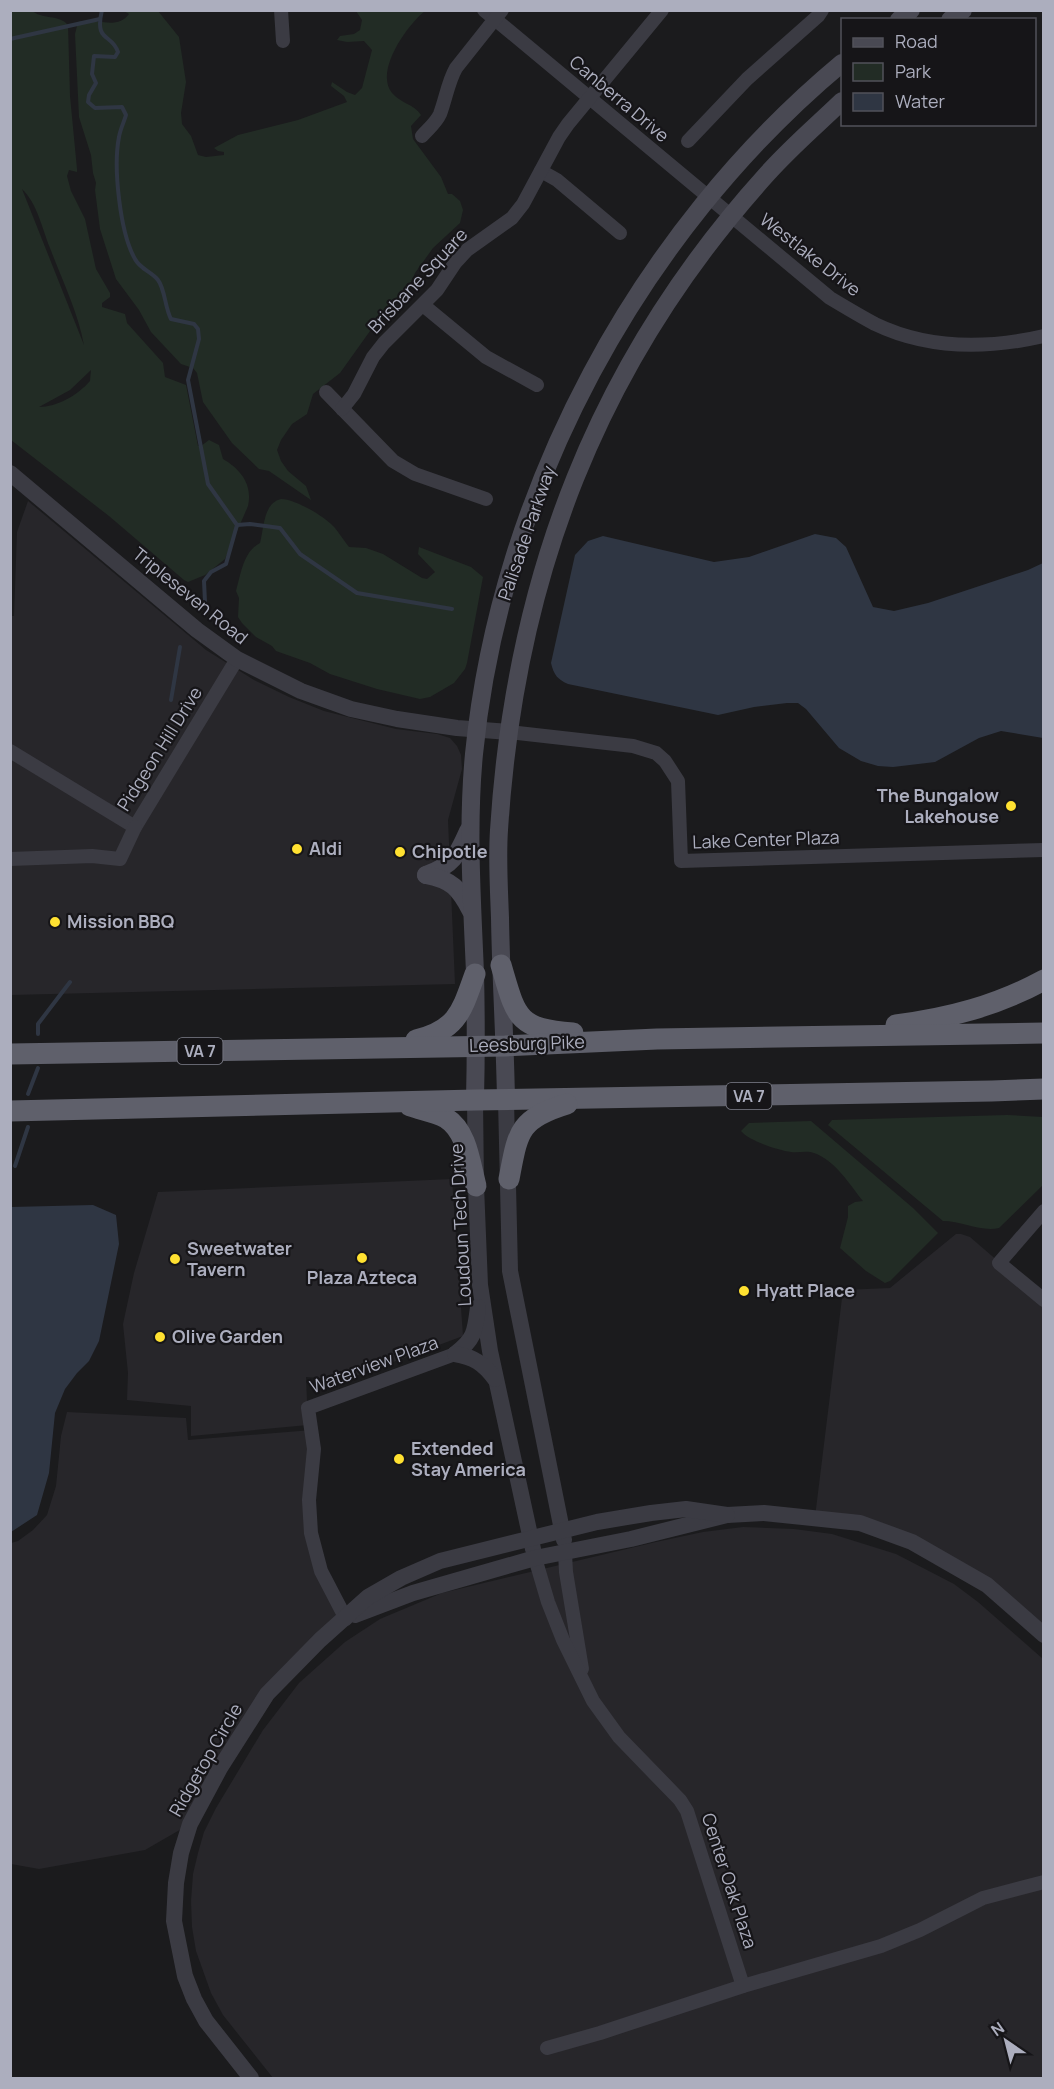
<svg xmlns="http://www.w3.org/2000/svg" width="1054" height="2089" viewBox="0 0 1054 2089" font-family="Manrope,sans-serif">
	<rect width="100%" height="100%" fill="#1b1b1d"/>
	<g fill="#27262a">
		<path d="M 28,501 L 206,650 L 254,680 L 289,697 L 324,711 L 396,729 L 437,734 L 450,738 L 457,746 L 461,755 L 462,769 L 448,820 L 455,984 L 11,995 L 10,616 L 14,616 L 17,532 Z"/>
		<path d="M 452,1179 L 463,1336 L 345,1380 L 306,1377 L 308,1425 L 191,1436 L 191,1406 L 127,1400 L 128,1373 L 123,1324 L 134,1273 L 158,1192 Z"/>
		<path d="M 956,1234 L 961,1234 L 970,1237 L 1043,1300 L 1043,1635 L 1028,1620 L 912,1542 L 815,1517 L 843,1290 L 890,1288 Z"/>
		<path d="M 67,1412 L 186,1418 L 188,1440 L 312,1430 L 311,1533 L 346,1619 L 299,1660 L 190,1824 L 145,1850 L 39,1869 L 11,1864 L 11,1543 L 18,1541 L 33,1530 L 47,1515 L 56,1486 L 61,1436 Z"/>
		<path d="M 743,1527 L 794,1529 L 832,1534 L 896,1554 L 954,1584 L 978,1602 L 1043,1659 L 1043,2078 L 273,2078 L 223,2015 L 211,1993 L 196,1951 L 192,1927 L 191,1901 L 193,1874 L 198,1853 L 204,1832 L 216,1808 L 263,1730 L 299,1683 L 345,1642 L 380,1619 L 442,1593 L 656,1542 L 703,1532 Z"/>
	</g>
	<g fill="#222c25" fill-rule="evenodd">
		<path d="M 31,10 C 42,20 59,14 68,25 L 70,96 L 77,169 L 77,172 L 69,170 L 67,176 L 71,191 L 85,219 L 96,269 L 110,293 L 110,297 L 102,303 L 102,307 L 125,314 L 127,323 L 163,363 L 165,377 L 186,385 L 198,446 L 201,446 L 209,440 L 219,445 L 223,459 C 240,469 253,484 248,506 L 225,559 L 205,575 L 188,582 L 184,580 L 109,516 L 11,440 L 10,11 ZM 22,189 C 37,203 42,228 50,248 C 62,280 78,312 84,345 ZM 91,370 L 90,381 C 78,395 57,407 39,407 L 70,390 Z"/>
		<path d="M 124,11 L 158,11 L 179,37 L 186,82 L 181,113 L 182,124 L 191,136 L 198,155 L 206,157 L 224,155 L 224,152 L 218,151 L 214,148 L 238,135 L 298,120 L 347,102 L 344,96 L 331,86 L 332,82 L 347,92 L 355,95 L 362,88 L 372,50 L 364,41 L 347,42 L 337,40 L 340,36 L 354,34 L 360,30 L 362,20 L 356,11 L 425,11 C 408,24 374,71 392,93 C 400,103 414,104 421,115 L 411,126 L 413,139 L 441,177 L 448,194 L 452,194 L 460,201 L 463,210 L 460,223 L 433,248 L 415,273 L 410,285 L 370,331 L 340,373 L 313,394 L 307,414 L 292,424 L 281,440 L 277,450 L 281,461 L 288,471 L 306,486 L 311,500 L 269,471 L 259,469 L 232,443 L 203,402 L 197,373 L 193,368 L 181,364 L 151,332 L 139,310 L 116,279 L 100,229 L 95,190 L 96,183 L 93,173 L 91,155 L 79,117 L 75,34 L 78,22 C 95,17 117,31 129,14 Z"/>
		<path d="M 281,499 C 295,499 326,517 335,528 C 340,534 344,541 349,547 L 366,548 L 383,554 L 422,578 L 427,579 L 435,572 L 418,554 L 419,547 L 471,567 L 483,577 L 467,663 L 465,669 L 454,683 L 430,697 L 420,699 L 377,689 L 330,674 L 310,663 L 276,651 L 272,646 L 256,637 L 242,623 L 238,617 L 239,598 L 236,591 C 241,574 243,552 260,543 C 264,529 263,503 281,499 Z"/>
		<path d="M 1007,1115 L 1043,1117 L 1043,1185 L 999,1228 C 981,1232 962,1221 943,1221 L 828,1125 L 832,1120 Z"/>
		<path d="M 811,1121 L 913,1208 L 938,1233 L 890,1281 L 885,1283 L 866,1271 L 840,1248 L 848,1217 L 848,1206 L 855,1202 L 863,1201 C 850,1185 835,1160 814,1153 C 807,1150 799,1153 791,1152 C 778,1150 749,1141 741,1131 L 749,1123 Z"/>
	</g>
	<g fill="#2f3643">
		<path d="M 815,534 L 836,538 L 846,547 L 873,607 L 894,611 L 928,603 L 1028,570 L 1043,563 L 1043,738 L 1001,731 L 979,738 L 935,762 L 893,767 L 878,766 L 861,761 L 839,748 L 806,709 L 798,703 L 787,703 L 754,707 L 718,715 L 568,684 C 557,679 554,675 551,663 L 575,555 L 588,541 L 603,536 L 714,562 L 749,557 Z"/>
		<path d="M 93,1205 L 116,1215 L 119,1244 L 99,1341 L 89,1361 L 77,1373 L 65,1389 L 55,1413 L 49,1473 L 37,1515 L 11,1532 L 11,1207 Z"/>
	</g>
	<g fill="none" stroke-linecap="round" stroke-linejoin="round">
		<g stroke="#2f3643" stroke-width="4">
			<path d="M 102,10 C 94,43 112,33 118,52 L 115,57 L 94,56 L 92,74 L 96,83 L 89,95 L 88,102 L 95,108 L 122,107 L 126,115 C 124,122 120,130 119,137 C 113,167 120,233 135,259 C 140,269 152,272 158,280 C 165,289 165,308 171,319 L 194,324 L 198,329 L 199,339 L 188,380 L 208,484 L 237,525 L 226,564 L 211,572 L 204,581 L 205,602"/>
			<path d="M 10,39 L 100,19"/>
			<path d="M 237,525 L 250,524 L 280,528 L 300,554 L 357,593 L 452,609"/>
			<path d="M 171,700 L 180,647"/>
			<path d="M 38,1034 L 38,1024 L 70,982"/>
			<path d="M 28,1094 L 38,1068"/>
			<path d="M 15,1166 L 28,1127"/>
		</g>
		<g stroke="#3b3b43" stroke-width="14">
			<path d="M 281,10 L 283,41"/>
			<path d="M 484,10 L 830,298 C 845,307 860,316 875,324 C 929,350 987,349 1044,336"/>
			<path d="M 422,136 C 428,129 436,123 440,114 C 446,98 448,82 456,68 L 502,10"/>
			<path d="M 688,141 L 747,79 L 818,16 L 822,10"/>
			<path d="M 541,171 L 557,180 L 620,233"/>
			<path d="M 423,305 L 486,357 L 537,385"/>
			<path d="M 326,392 L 393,461 L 415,474 L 486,499"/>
			<path d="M 342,409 L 354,394 L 373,357 L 384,343 L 437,290 L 455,263 L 467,250 L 512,218 L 523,204 L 559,137 L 568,124 L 662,10"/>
			<path d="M 509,732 L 633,746 L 656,753 L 665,761 L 678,781 L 681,861 L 1044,850"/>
			<path d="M 10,751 L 135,827 L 237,659"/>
			<path d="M 10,859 L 92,856 L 120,859 L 135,827"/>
			<path d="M 1044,1211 L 999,1263 L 1044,1300"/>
			<path d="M 565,1553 L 566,1572 L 582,1669"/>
			<path d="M 535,1558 L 548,1602 L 563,1640 L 593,1701 L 619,1737 L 680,1800 L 687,1811 L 743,1986"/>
			<path d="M 346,1619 L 321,1571 L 311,1533 L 309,1500 L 314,1449 L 308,1408 L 455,1354"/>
			<path d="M 547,2048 L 600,2033 L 743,1986 L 881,1946 L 920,1930 L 983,1898 L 1044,1882"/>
		</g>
		<g stroke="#3b3b43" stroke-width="16">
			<path d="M 10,473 L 197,630 L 237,659 L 301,691 L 351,709 L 397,719 L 457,728 L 509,732"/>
			<path d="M 475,1100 L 476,1186 L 480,1285 L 490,1351 L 533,1549"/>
			<path d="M 506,1100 L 510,1271 L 564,1540"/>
			<path d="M 455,1354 C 475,1339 475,1331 478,1307"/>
			<path d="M 455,1354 C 474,1357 484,1364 495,1379"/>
			<path d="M 355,1615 L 413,1593 L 535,1558 L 631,1539 L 727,1515 L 764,1513 L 860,1523 L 912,1542 L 987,1585 L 1044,1635"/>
			<path d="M 251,2078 L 206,2021 L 194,1999 L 185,1976 L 174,1921 L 176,1883 L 181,1853 L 190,1824 L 220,1768 L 267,1694 L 320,1640 L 368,1597 L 401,1578 L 440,1561 L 597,1522 L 651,1513 L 686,1509 L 727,1515"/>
		</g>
		<g stroke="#494953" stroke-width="18">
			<path d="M 899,20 L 911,10"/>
			<path d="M 950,20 L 963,10"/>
			<path d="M 426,875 C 453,865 457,856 468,831"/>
			<path d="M 426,875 C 452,880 459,888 471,911"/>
			<path d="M 475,1100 C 476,1057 476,1015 475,973 C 472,900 467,827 474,754 C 500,490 639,232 842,63"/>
			<path d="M 506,1100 C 505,1039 501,979 500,918 C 499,889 497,859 499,830 C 515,578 597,362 767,174 C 790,148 817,125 842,101"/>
		</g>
		<g stroke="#5f606b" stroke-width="21">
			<path d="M 501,965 C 516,1016 516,1029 573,1033"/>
			<path d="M 896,1025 C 949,1018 996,1006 1044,980"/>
			<path d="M 416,1040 C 458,1030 462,1010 475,974"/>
			<path d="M 10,1054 L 505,1046 L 657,1039 L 1044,1033"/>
			<path d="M 410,1106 C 421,1110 435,1112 446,1118 C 467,1131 470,1163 476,1186"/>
			<path d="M 10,1111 L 475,1100 L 992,1091 L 1044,1089"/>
			<path d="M 509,1179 C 518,1132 518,1119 567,1104"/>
		</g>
	</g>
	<g fill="#ffe131" stroke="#161518" stroke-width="2">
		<circle cx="1011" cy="806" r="6"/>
		<circle cx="297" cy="849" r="6"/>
		<circle cx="400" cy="852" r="6"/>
		<circle cx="55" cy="922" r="6"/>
		<circle cx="362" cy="1258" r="6"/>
		<circle cx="175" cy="1259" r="6"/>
		<circle cx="744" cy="1291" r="6"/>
		<circle cx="160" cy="1337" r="6"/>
		<circle cx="399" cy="1459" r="6"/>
	</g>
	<g text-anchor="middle" stroke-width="4.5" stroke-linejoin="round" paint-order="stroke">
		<g fill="#161518" stroke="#7f808c" stroke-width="1.5">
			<rect x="177.5" y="1038" width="45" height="26" rx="4.5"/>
			<rect x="726.5" y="1083" width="45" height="26" rx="4.5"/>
		</g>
		<g font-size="16" font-weight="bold" fill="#acaebe">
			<text x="200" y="1057">VA 7</text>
			<text x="749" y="1102">VA 7</text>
		</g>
		<g font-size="18" fill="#acaebe" stroke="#161518">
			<text transform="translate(619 99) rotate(40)" y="6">Canberra Drive</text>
			<text transform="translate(810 255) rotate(38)" y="6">Westlake Drive</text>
			<text transform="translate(418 281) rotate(-47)" y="6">Brisbane Square</text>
			<text transform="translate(527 533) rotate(-71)" y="6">Palisade Parkway</text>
			<text transform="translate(190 596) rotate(39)" y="6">Tripleseven Road</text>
			<text transform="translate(160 749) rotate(-58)" y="6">Pidgeon Hill Drive</text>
			<text transform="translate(766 840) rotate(-2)" y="6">Lake Center Plaza</text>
			<text transform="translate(527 1044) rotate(-2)" y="6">Leesburg Pike</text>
			<text transform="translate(461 1225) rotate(-93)" y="6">Loudoun Tech Drive</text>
			<text transform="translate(374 1365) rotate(-20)" y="6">Waterview Plaza</text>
			<text transform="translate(206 1760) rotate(-60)" y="6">Ridgetop Circle</text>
			<text transform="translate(729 1881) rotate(72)" y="6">Center Oak Plaza</text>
		</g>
		<g font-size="18" font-weight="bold" fill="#acaebe" stroke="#161518" text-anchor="start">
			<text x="999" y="802" text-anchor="end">The Bungalow<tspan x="999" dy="21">Lakehouse</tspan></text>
			<text x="309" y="855">Aldi</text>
			<text x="412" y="858">Chipotle</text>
			<text x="67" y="928">Mission BBQ</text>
			<text x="187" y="1255">Sweetwater<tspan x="187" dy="21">Tavern</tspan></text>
			<text x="362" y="1284" text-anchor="middle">Plaza Azteca</text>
			<text x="756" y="1297">Hyatt Place</text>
			<text x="172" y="1343">Olive Garden</text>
			<text x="411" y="1455">Extended<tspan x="411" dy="21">Stay America</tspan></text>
		</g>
	</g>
	<rect width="1054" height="2089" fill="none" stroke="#acaebe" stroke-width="24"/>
	<rect x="841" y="18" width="195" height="108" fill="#161518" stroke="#52525a" stroke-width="1.5"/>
	<rect x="853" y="38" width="30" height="9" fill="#494953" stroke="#52525a" stroke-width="1.5"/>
	<text x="895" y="48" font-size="18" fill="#acaebe">Road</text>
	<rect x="853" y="63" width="30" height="18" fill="#222c25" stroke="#52525a" stroke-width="1.5"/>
	<text x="895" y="78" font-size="18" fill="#acaebe">Park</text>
	<rect x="853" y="93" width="30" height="18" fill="#2f3643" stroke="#52525a" stroke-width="1.5"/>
	<text x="895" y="108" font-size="18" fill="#acaebe">Water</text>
	<g transform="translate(1006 2041) rotate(325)" stroke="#161518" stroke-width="4.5" paint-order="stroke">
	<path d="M0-4.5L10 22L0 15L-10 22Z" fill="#acaebe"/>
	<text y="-9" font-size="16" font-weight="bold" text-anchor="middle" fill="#acaebe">N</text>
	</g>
</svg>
